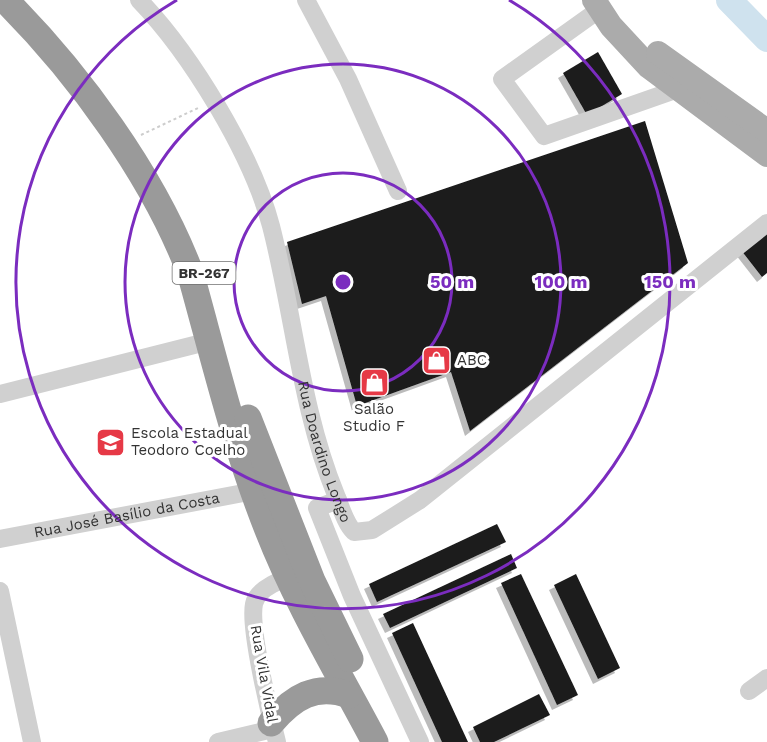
<svg xmlns="http://www.w3.org/2000/svg" width="767" height="742" viewBox="0 0 767 742" font-family="'Work Sans',sans-serif">
	<defs>
		<filter id="shadow"><feDropShadow dx="-5" dy="5" stdDeviation="0" flood-color="#0004"/></filter>
	</defs>
	<rect width="100%" height="100%" fill="#fff"/>
	<g fill="none" stroke-linecap="round" stroke-linejoin="round">
		<path stroke="#cfe2ee" stroke-width="26" d="M 729,0 L 767,39"/>
	</g>
	<g fill="#1a1a1a" filter="url(#shadow)">
		<path d="M 598,52 L 622,94 L 587,115 L 563,73 Z"/>
		<path d="M 645,121 L 688,263 L 470,431 L 451,372 L 357,406 L 326,296 L 302,304 L 287,242 Z"/>
		<path d="M 767,229 L 767,273 L 762,277 L 741,250 Z"/>
		<path d="M 497,524 L 506,542 L 377,602 L 369,584 Z"/>
		<path d="M 511,554 L 517,568 L 390,628 L 383,614 Z"/>
		<path d="M 521,574 L 578,695 L 557,705 L 501,583 Z"/>
		<path d="M 576,574 L 620,668 L 598,679 L 554,585 Z"/>
		<path d="M 413,623 L 468,742 L 442,742 L 392,633 Z"/>
		<path d="M 539,694 L 550,715 L 494,742 L 480,742 L 473,727 Z"/>
	</g>
	<g fill="none" stroke-linecap="round" stroke-linejoin="round">
		<path stroke="#cdcdcd" stroke-width="2" stroke-dasharray="3 3" stroke-linecap="butt" d="M 141,135 L 198,108"/>
		<g stroke="#d0d0d0" stroke-width="18">
			<path id="s1" d="M 139,0 C 191,54 252,154 271,226 C 294,315 301,410 336,495 C 341,507 345,523 354,532 L 372,530 L 420,500 L 767,223"/>
			<path d="M 306,0 L 348,79 L 398,191"/>
			<path d="M 600,9 L 502,79 L 544,136 L 678,89"/>
			<path d="M 0,394 L 210,341"/>
			<path d="M 338,500 L 317,508 L 352,596 L 420,742"/>
			<path id="s2" d="M 0,539 L 254,491"/>
			<path d="M 0,591 L 32,742"/>
			<path d="M 749,691 L 767,678"/>
			<path d="M 218,742 L 273,729"/>
			<path d="M 277,742 C 270,715 249,628 254,604 C 257,589 284,576 299,577"/>
		</g>
		<g stroke="#ababab" stroke-width="24">
			<path d="M 594,0 L 611,26 L 649,67 L 767,155"/>
			<path d="M 658,53 L 767,131"/>
		</g>
		<g stroke="#9a9a9a" stroke-width="27">
			<path d="M 5,0 C 78,73 153,175 190,272 C 214,358 235,447 268,530 C 297,604 338,672 375,742"/>
			<path d="M 248,418 L 312,581 L 350,659"/>
			<path d="M 271,723 C 293,697 316,683 349,695"/>
		</g>
	</g>
	<g fill="none" stroke="#7b2cbf" stroke-width="3">
		<circle cx="343" cy="282" r="109"/>
		<circle cx="343" cy="282" r="218"/>
		<path d="M509 0A327 327 0 1 1 177 0"/>
	</g>
	<defs>
		<symbol id="shop-square" viewBox="-11 -11 22 22"><rect x="-9" y="-9" width="18" height="18" rx="4" fill="#e63946" stroke="#fff"/><path d="M-5-2.5h2.3a2.7 3.5 0 0 1 5.4 0H5L5.5 6h-11ZM-1.5-2.5h3a1.5 2.3 0 0 0-3 0Z" fill="#fff"/></symbol>
		<symbol id="school-square" viewBox="-11 -11 22 22"><rect x="-9" y="-9" width="18" height="18" rx="4" fill="#e63946" stroke="#fff"/><path d="M0-5L7-2L0 1L-7-2ZM-4 1L0 2.5L4 1V4Q0 6-4 4Z" fill="#fff"/></symbol>
	</defs>
	<g fill-rule="evenodd">
		<use href="#shop-square" x="420" y="344" width="33" height="33"/>
		<use href="#shop-square" x="358" y="366" width="33" height="33"/>
		<use href="#school-square" x="94" y="426" width="33" height="33"/>
	</g>
	<g text-anchor="middle" stroke-width="6" stroke-linejoin="round" paint-order="stroke">
		<rect fill="#fff" stroke="#707070" stroke-width="1.5" x="172.5" y="262" width="63" height="22" rx="4.5"/>
		<g font-size="14" font-weight="bold" fill="#333">
			<text x="204" y="278">BR-267</text>
		</g>
		<g font-size="15" fill="#333" stroke="#fff" text-anchor="start">
			<text x="457" y="365">ABC</text>
			<text x="374" y="414" text-anchor="middle">Salão<tspan x="374" dy="17">Studio F</tspan></text>
			<text x="131" y="438">Escola Estadual<tspan x="131" dy="17">Teodoro Coelho</tspan></text>
		</g>
		<g font-size="15" fill="#333" stroke="#fff">
			<text dy="5" stroke="none"><textPath href="#s1" startOffset="496">Rua Doardino Longo</textPath></text>
			<text dy="5" stroke="none"><textPath href="#s2" startOffset="129">Rua José Basílio da Costa</textPath></text>
			<text transform="translate(264 674) rotate(80)" y="5">Rua Vila Vidal</text>
		</g>
	</g>
	<circle cx="343" cy="282" r="9" fill="#7b2cbf" stroke="#fff" stroke-width="3"/>
	<g font-size="18" text-anchor="middle" font-weight="bold" fill="#7b2cbf" stroke="#fff" stroke-width="6" stroke-linejoin="round" paint-order="stroke">
		<text x="452" y="288">50 m</text>
		<text x="561" y="288">100 m</text>
		<text x="670" y="288">150 m</text>
	</g>
</svg>
